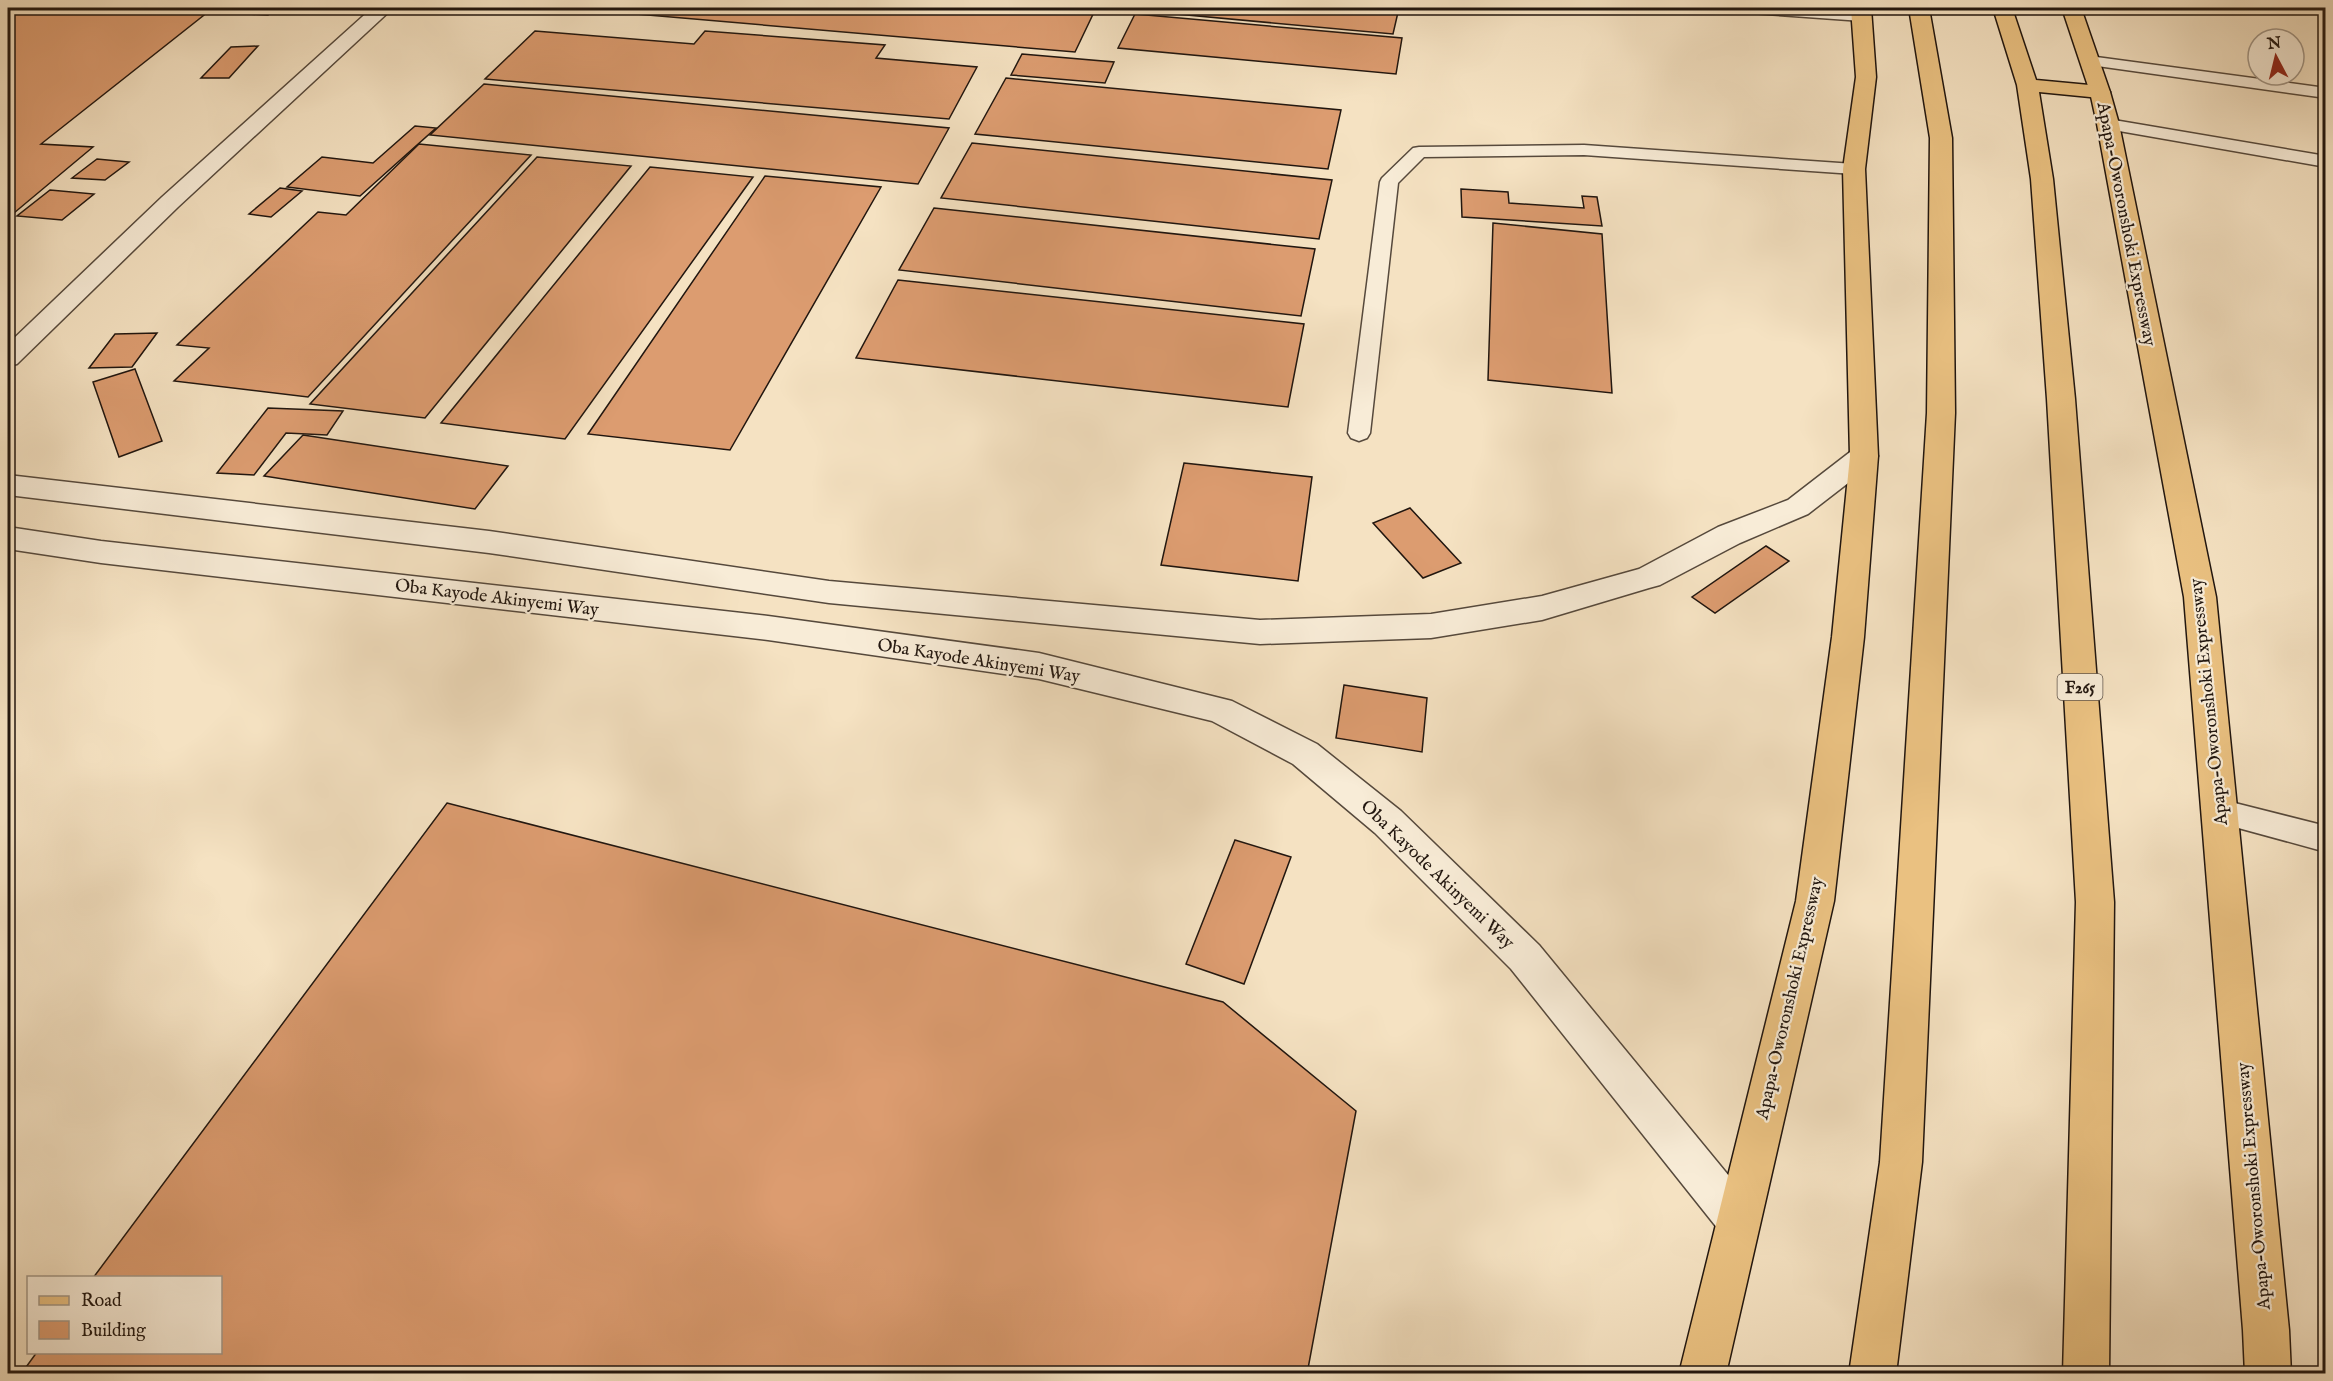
<svg xmlns="http://www.w3.org/2000/svg" width="2333" height="1381" viewBox="0 0 2333 1381" font-family="'IM FELL English',serif">
	<rect width="100%" height="100%" fill="#f5e2c2"/>
	<filter id="stains"><feTurbulence type="fractalNoise" baseFrequency=".00333" numOctaves="4"/><feColorMatrix values="0 0 0 0 .2 0 0 0 0 .09 0 0 0 0 .02 0 0 0 .5 -.17"/></filter>
	<radialGradient id="worn" r=".72"><stop offset=".6" stop-color="#630" stop-opacity="0"/><stop offset="1" stop-color="#630" stop-opacity=".3"/></radialGradient>
	<g fill="#dc9c70" stroke="#21160f" stroke-width="1.5">
		<path d="M 24,8 L 276,8 L 268,15 L 208,12 L 41,144 L 93,147 L 8,218 L 8,19 Z"/>
		<path d="M 566,8 L 1096,8 L 1075,52 Z"/>
		<path d="M 1134,8 L 1399,8 L 1393,34 L 1132,10 Z"/>
		<path d="M 1135,14 L 1402,38 L 1396,74 L 1118,48 Z"/>
		<path d="M 535,31 L 694,44 L 705,31 L 885,45 L 876,58 L 977,67 L 949,119 L 485,79 Z"/>
		<path d="M 258,46 L 229,78 L 201,78 L 231,47 Z"/>
		<path d="M 1022,54 L 1114,62 L 1105,83 L 1011,75 Z"/>
		<path d="M 1006,78 L 1341,110 L 1328,169 L 975,134 Z"/>
		<path d="M 484,84 L 949,128 L 918,184 L 430,135 Z"/>
		<path d="M 415,126 L 436,128 L 360,196 L 287,187 L 322,157 L 373,163 Z"/>
		<path d="M 972,143 L 1332,180 L 1319,239 L 941,198 Z"/>
		<path d="M 419,144 L 531,155 L 308,397 L 174,381 L 209,348 L 177,345 L 318,212 L 346,215 Z"/>
		<path d="M 537,157 L 631,166 L 425,418 L 310,404 Z"/>
		<path d="M 97,159 L 129,162 L 105,180 L 72,178 Z"/>
		<path d="M 650,167 L 753,177 L 565,439 L 441,423 Z"/>
		<path d="M 765,176 L 881,187 L 730,450 L 588,434 Z"/>
		<path d="M 280,188 L 302,191 L 271,217 L 249,214 Z"/>
		<path d="M 1461,189 L 1508,192 L 1509,203 L 1584,208 L 1582,196 L 1597,197 L 1602,226 L 1462,217 Z"/>
		<path d="M 50,190 L 94,194 L 62,220 L 17,216 Z"/>
		<path d="M 934,208 L 1315,249 L 1301,316 L 899,270 Z"/>
		<path d="M 1493,223 L 1602,234 L 1612,393 L 1488,380 Z"/>
		<path d="M 898,280 L 1304,324 L 1288,407 L 856,358 Z"/>
		<path d="M 157,333 L 132,367 L 89,368 L 115,334 Z"/>
		<path d="M 135,369 L 162,441 L 119,457 L 93,382 Z"/>
		<path d="M 268,408 L 343,411 L 327,435 L 286,433 L 254,475 L 217,473 Z"/>
		<path d="M 303,435 L 508,466 L 475,509 L 264,476 Z"/>
		<path d="M 1184,463 L 1312,477 L 1298,581 L 1161,565 Z"/>
		<path d="M 1410,508 L 1461,563 L 1423,578 L 1373,523 Z"/>
		<path d="M 1766,546 L 1789,561 L 1715,613 L 1692,597 Z"/>
		<path d="M 1344,685 L 1427,698 L 1422,752 L 1336,738 Z"/>
		<path d="M 447,803 L 1223,1002 L 1356,1111 L 1307,1374 L 21,1374 L 37,1352 L 220,1352 L 220,1278 L 93,1278 Z"/>
		<path d="M 1235,840 L 1291,857 L 1244,984 L 1186,964 Z"/>
	</g>
	<g fill="none" stroke-linecap="round" stroke-linejoin="round">
		<defs>
			<g id="lane">
				<path d="M 1744,8 C 1763,8 1860,5 1870,16 L 1862,21 L 1751,13 L 1745,11 Z"/>
				<path d="M 2089,56 L 2326,88 L 2326,98 L 2083,64 L 2081,61 Z"/>
				<path d="M 2108,119 L 2326,156 L 2326,167 L 2102,128 L 2099,124 L 2102,120 Z"/>
				<path d="M 1584,145 L 1854,164 L 1860,165 L 1863,169 L 1860,173 L 1854,174 L 1584,155 L 1424,157 L 1398,183 L 1370,433 L 1367,438 L 1359,441 L 1351,438 L 1348,433 L 1380,182 L 1382,178 L 1413,148 L 1419,147 Z"/>
				<path d="M 2219,799 L 2326,826 L 2326,852 L 2209,820 L 2204,811 L 2209,802 Z"/>
			</g>
			<g id="street">
				<path d="M 372,8 L 393,8 L 178,207 L 17,364 L 8,366 L 8,344 L 162,197 Z"/>
				<path d="M 1864,446 L 1874,449 L 1878,456 L 1874,463 L 1808,514 L 1740,543 L 1660,585 L 1649,588 L 1542,620 L 1431,638 L 1260,644 L 829,603 L 489,553 L 8,495 L 8,475 L 489,531 L 829,581 L 1260,620 L 1431,614 L 1542,596 L 1639,569 L 1718,527 L 1788,500 L 1854,449 Z"/>
				<path d="M 8,527 L 101,541 L 768,616 L 1039,653 L 1232,701 L 1317,744 L 1401,811 L 1539,945 L 1752,1204 L 1759,1219 L 1752,1234 L 1737,1241 L 1722,1234 L 1511,969 L 1375,833 L 1293,764 L 1212,721 L 1039,679 L 768,640 L 101,563 L 8,549 Z"/>
			</g>
			<g id="primary">
				<path d="M 1851,8 L 1871,8 L 1876,77 L 1865,169 L 1878,456 L 1864,637 L 1834,901 L 1726,1374 L 1679,1374 L 1796,901 L 1832,637 L 1850,456 L 1843,169 L 1856,77 Z"/>
				<path d="M 2062,8 L 2081,8 L 2110,92 L 2119,124 L 2216,597 L 2289,1330 L 2291,1374 L 2245,1374 L 2243,1330 L 2184,597 L 2097,124 L 2090,92 Z"/>
			</g>
			<g id="highway">
				<path d="M 1909,8 L 1929,8 L 1952,138 L 1955,413 L 1922,1162 L 1896,1374 L 1849,1374 L 1880,1162 L 1927,413 L 1930,138 Z"/>
				<path d="M 1993,8 L 2012,8 L 2036,80 L 2100,86 L 2107,88 L 2110,92 L 2107,96 L 2100,98 L 2039,92 L 2053,179 L 2075,399 L 2114,902 L 2109,1374 L 2063,1374 L 2076,902 L 2047,399 L 2031,179 L 2017,85 Z"/>
			</g>
		</defs>
		<use href="#lane" stroke="#56493c" stroke-width="3"/>
		<use href="#street" stroke="#56493c" stroke-width="3"/>
		<use href="#primary" stroke="#21160f" stroke-width="3"/>
		<use href="#highway" stroke="#21160f" stroke-width="3"/>
		<use href="#lane" fill="#f8ecd7" fill-rule="evenodd"/>
		<use href="#street" fill="#f8ecd7" fill-rule="evenodd"/>
		<use href="#primary" fill="#eac181" fill-rule="evenodd"/>
		<use href="#highway" fill="#eac181" fill-rule="evenodd"/>
	</g>
	<g text-anchor="middle" stroke-width="4.5" stroke-linejoin="round" paint-order="stroke">
		<rect fill="#f8ecd7" stroke="#62564b" stroke-width="1.5" x="2057.5" y="674" width="45" height="26" rx="4.5"/>
		<g font-size="16" font-weight="bold" fill="#21160f">
			<text x="2080" y="693">F265</text>
		</g>
		<g font-size="18" fill="#21160f" stroke="#f8ecd7">
			<text transform="translate(2127 224) rotate(79)" y="6">Apapa-Oworonshoki Expressway</text>
			<text transform="translate(497 597) rotate(7)" y="6">Oba Kayode Akinyemi Way</text>
			<text transform="translate(979 660) rotate(9)" y="6">Oba Kayode Akinyemi Way</text>
			<text transform="translate(2208 702) rotate(-96)" y="6">Apapa-Oworonshoki Expressway</text>
			<text transform="translate(1438 874) rotate(44)" y="6">Oba Kayode Akinyemi Way</text>
			<text transform="translate(1789 998) rotate(-77)" y="6">Apapa-Oworonshoki Expressway</text>
			<text transform="translate(2253 1186) rotate(-95)" y="6">Apapa-Oworonshoki Expressway</text>
		</g>
	</g>
	<rect width="2333" height="1381" fill="none" stroke="#f5e2c2" stroke-width="30"/>
	<rect x="9" y="9" width="2315" height="1363" fill="none" stroke="#21160f" stroke-width="3"/>
	<rect x="15" y="15" width="2303" height="1351" fill="none" stroke="#21160f" stroke-width="1.5"/>
	<rect x="27" y="1276" width="195" height="78" fill="#f8ecd7" stroke="#a29687" stroke-width="1.5"/>
	<rect x="39" y="1296" width="30" height="9" fill="#eac181" stroke="#a29687" stroke-width="1.5"/>
	<text x="81" y="1306" font-size="18" fill="#21160f">Road</text>
	<rect x="39" y="1321" width="30" height="18" fill="#dc9c70" stroke="#a29687" stroke-width="1.5"/>
	<text x="81" y="1336" font-size="18" fill="#21160f">Building</text>
	<g transform="translate(2276 57) rotate(353)"><circle r="28" fill="#f8ecd7" stroke="#a29687" stroke-width="1.5"/>
	<path d="M0-4.5L10 22L0 15L-10 22Z" fill="#8f2418"/>
	<text y="-9" font-size="16" font-weight="bold" text-anchor="middle" fill="#21160f">N</text>
	</g>
	<rect width="100%" height="100%" filter="url(#stains)"/>
	<rect width="100%" height="100%" fill="url(#worn)"/>
</svg>
